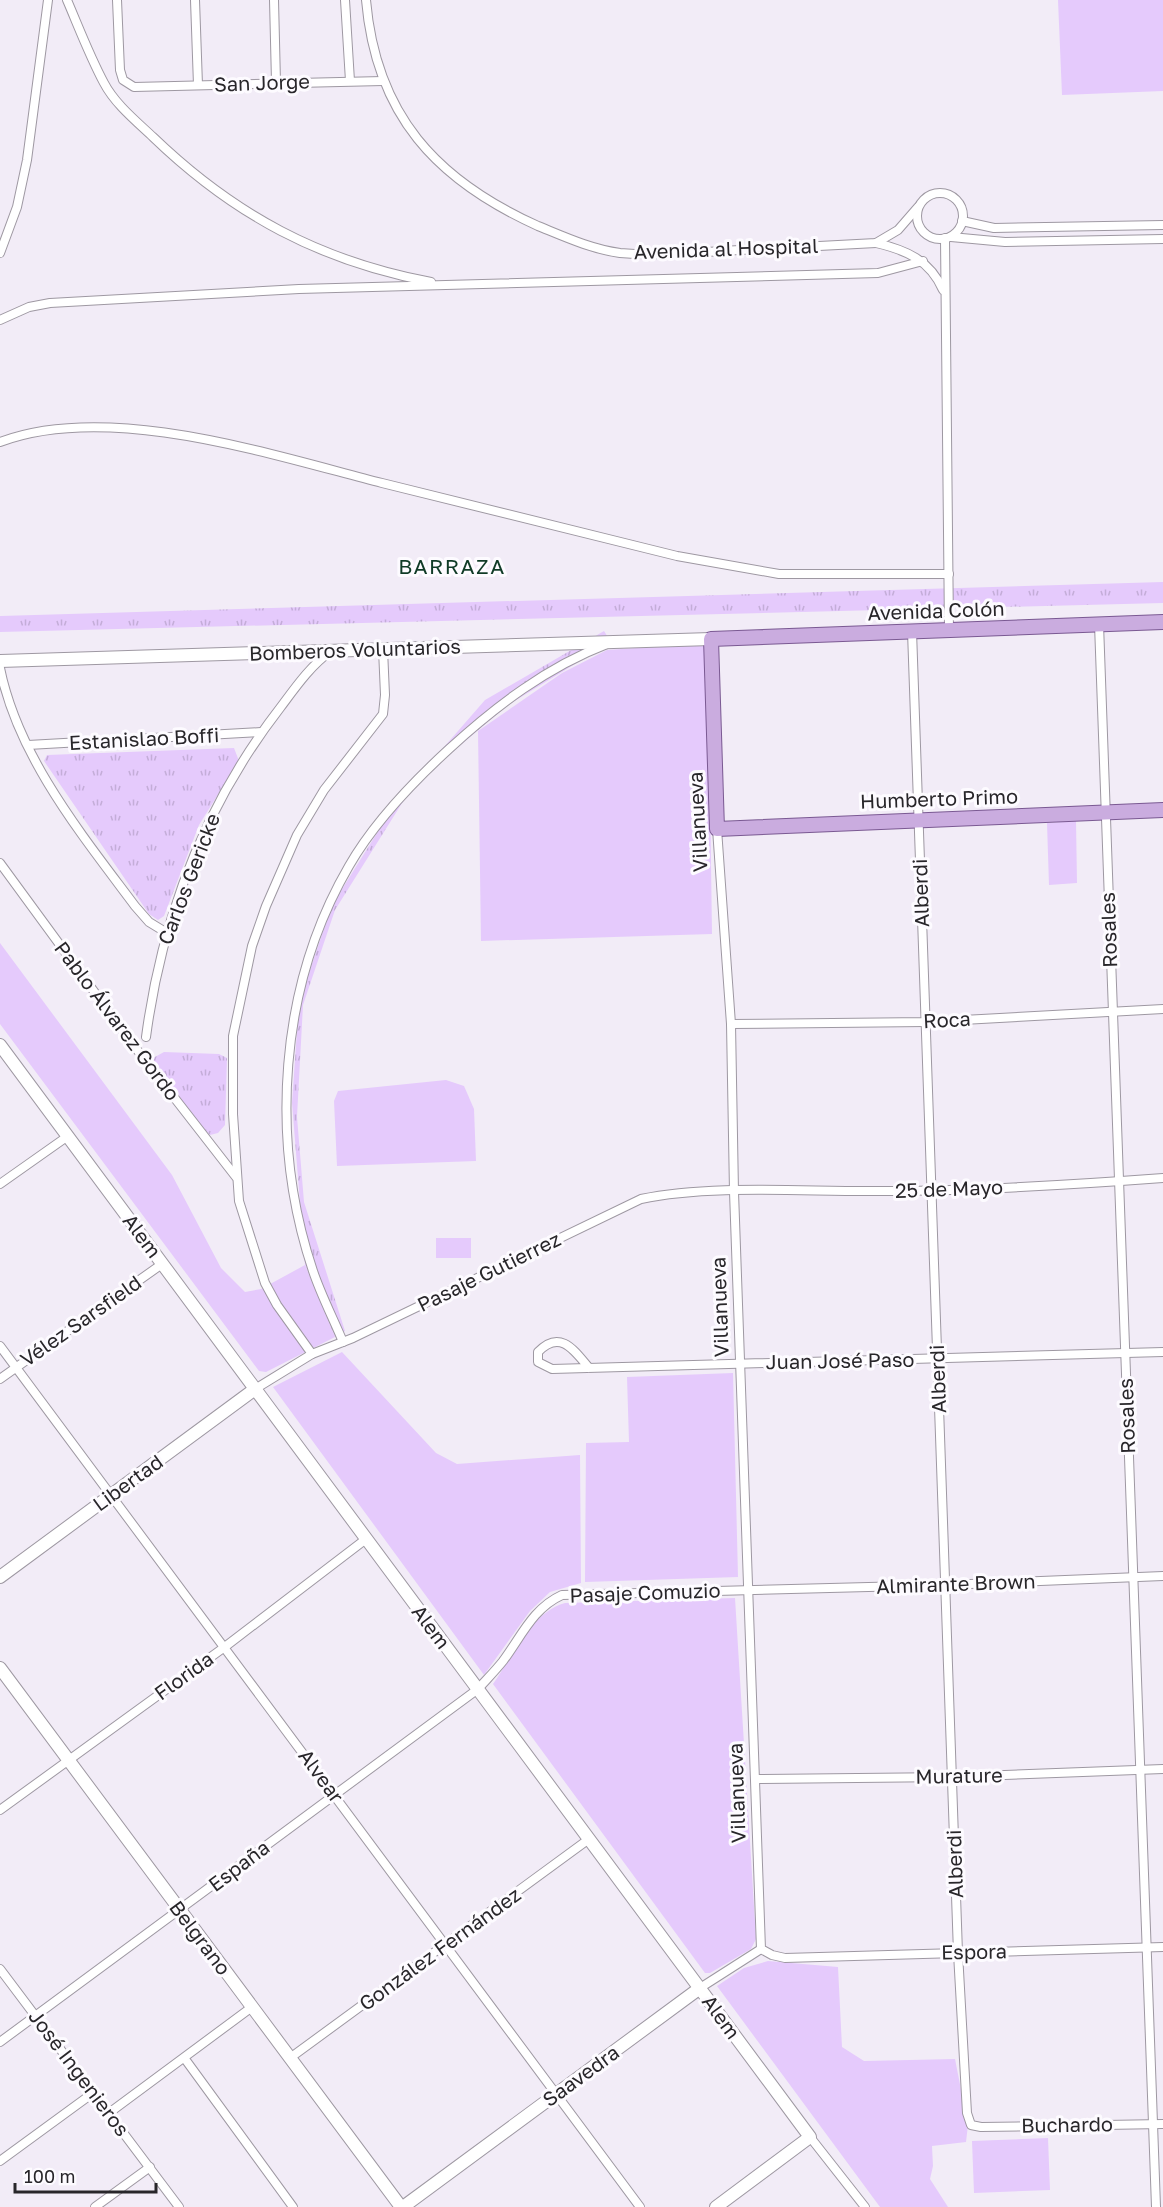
<svg xmlns="http://www.w3.org/2000/svg" width="1163" height="2207" viewBox="0 0 1163 2207" font-family="'Golos Text',sans-serif">
	<defs>
		<pattern id="park-tufts" width="24" height="20" patternUnits="userSpaceOnUse" patternTransform="scale(1.5)"><rect width="24" height="20" fill="#e5cafc"/><path d="M3 7l-1-3M5 7V3M7 7l1-3M15 17l-1-3M17 17v-4M19 17l1-3" fill="none" stroke="#c4add8"/></pattern>
	</defs>
	<rect width="100%" height="100%" fill="#f2ecf7"/>
	<g fill="#e5cafc">
		<path d="M 1058,0 L 1163,0 L 1163,91 L 1062,95 Z"/>
		<path d="M 708,643 L 712,934 L 481,941 L 478,731 L 562,673 L 607,650 Z"/>
		<path d="M 1076,821 L 1077,883 L 1049,885 L 1047,823 Z"/>
		<path d="M 0,943 L 172,1175 L 221,1268 L 245,1292 L 261,1289 L 305,1265 L 335,1337 L 266,1372 L 259,1371 L 0,1024 Z"/>
		<path d="M 446,1080 L 464,1086 L 474,1109 L 476,1161 L 337,1166 L 334,1101 L 338,1091 Z"/>
		<rect x="436" y="1238" width="35" height="20"/>
		<path d="M 342,1352 L 436,1453 L 457,1464 L 580,1455 L 581,1583 L 550,1592 L 530,1611 L 484,1675 L 273,1387 Z"/>
		<path d="M 733,1373 L 738,1577 L 585,1582 L 586,1443 L 629,1442 L 627,1377 Z"/>
		<path d="M 735,1598 L 756,1939 L 751,1949 L 710,1973 L 705,1973 L 493,1684 C 513,1656 530,1613 565,1603 Z"/>
		<path d="M 768,1961 L 838,1967 L 842,2047 L 864,2061 L 955,2059 L 968,2125 L 966,2142 L 932,2146 L 933,2166 L 930,2179 L 948,2207 L 880,2207 L 717,1986 L 744,1968 Z"/>
		<path d="M 1048,2138 L 1050,2190 L 974,2193 L 972,2141 Z"/>
	</g>
	<g fill="url(#park-tufts)">
		<path d="M 1163,582 L 1163,603 L 0,632 L 0,616 Z"/>
		<path d="M 604,631 L 611,642 L 508,705 L 414,784 L 335,910 L 303,1005 L 297,1117 L 304,1202 L 345,1331 L 335,1337 L 305,1265 L 292,1103 L 299,1002 L 332,905 L 397,801 L 485,700 Z"/>
		<path d="M 234,748 L 239,761 L 199,825 L 164,916 L 158,920 L 149,914 L 44,761 L 47,755 Z"/>
		<path d="M 164,1052 L 219,1054 L 227,1058 L 225,1125 L 218,1133 L 210,1135 L 196,1122 L 156,1067 L 153,1058 Z"/>
	</g>
	<g fill="none" stroke-linecap="round" stroke-linejoin="round">
		<defs>
			<g id="street">
				<path d="M 67,0 C 79,28 90,57 104,83 C 115,104 136,121 153,137 C 234,215 320,261 431,282"/>
				<path d="M 117,0 L 120,70 L 123,80 L 134,87 L 383,81"/>
				<path d="M 195,0 L 198,85"/>
				<path d="M 274,0 L 276,82"/>
				<path d="M 345,0 L 350,81"/>
				<path d="M 366,0 C 376,115 436,180 538,226 C 565,237 591,249 620,253 C 654,256 687,253 721,251 C 772,248 824,246 876,243 L 898,230 L 918,207"/>
				<circle cx="940" cy="216" r="23"/>
				<path d="M 962,221 L 994,228 L 1163,225"/>
				<path d="M 951,237 L 1005,242 L 1163,239"/>
				<path d="M 945,238 L 949,630"/>
				<path d="M 876,243 C 906,250 930,260 943,290"/>
				<path d="M 0,253 L 17,207 L 27,160 L 48,0"/>
				<path d="M 0,320 L 29,307 L 50,303 L 299,289 L 878,273 L 923,261"/>
				<path d="M 0,442 C 109,401 272,455 382,483 C 481,507 579,532 677,556 L 779,574 L 949,574"/>
				<path d="M 1099,624 L 1156,2207"/>
				<path d="M 912,631 L 958,1953 L 967,2113 L 971,2125 L 981,2127 L 1163,2124"/>
				<path d="M 0,668 C 18,757 82,835 135,906 L 149,922 L 167,933"/>
				<path d="M 28,745 L 261,732"/>
				<path d="M 717,829 L 731,1024 L 734,1192 L 761,1949 L 772,1955 L 785,1958 L 1163,1947"/>
				<path d="M 0,863 L 131,1042 L 236,1177"/>
				<path d="M 731,1024 L 926,1022 L 1163,1009"/>
				<path d="M 146,1037 C 162,917 205,805 280,708 C 295,688 310,666 331,651"/>
				<path d="M 0,1184 L 68,1136"/>
				<path d="M 343,1342 C 333,1318 321,1295 313,1271 C 269,1140 279,986 349,866 C 373,824 413,782 449,749 C 496,706 547,667 607,644"/>
				<path d="M 0,1346 L 640,2207"/>
				<path d="M 312,1354 L 277,1305 L 265,1283 L 239,1201 L 233,1114 L 233,1036 L 252,946 L 266,906 L 297,835 L 324,790 L 383,714 L 385,695 L 383,649"/>
				<path d="M 589,1368 C 574,1350 560,1329 538,1352 L 538,1362 L 552,1369 L 1163,1352"/>
				<path d="M 0,1379 L 162,1264"/>
				<path d="M 255,1389 L 312,1354 L 353,1338 L 641,1199 C 712,1184 807,1192 881,1191 C 975,1191 1069,1185 1163,1178"/>
				<path d="M 756,1779 L 952,1777 L 1163,1769"/>
				<path d="M 0,1810 L 226,1646 L 366,1539"/>
				<path d="M 0,1969 L 179,2207"/>
				<path d="M 700,1988 L 761,1949"/>
				<path d="M 0,2042 L 478,1689 C 486,1680 495,1671 503,1661 C 521,1637 533,1608 562,1595 L 946,1585 L 1163,1576"/>
				<path d="M 290,2058 L 589,1839"/>
				<path d="M 185,2059 L 293,2207"/>
				<path d="M 109,2113 L 252,2007"/>
				<path d="M 810,2137 L 865,2207"/>
				<path d="M 0,2161 L 93,2093"/>
				<path d="M 95,2207 L 150,2167"/>
			</g>
			<g id="secondary">
				<path d="M 0,661 L 711,639"/>
				<path d="M 0,1045 L 810,2137 L 716,2207"/>
				<path d="M 0,1577 L 255,1389"/>
				<path d="M 0,1668 L 401,2207"/>
				<path d="M 403,2207 L 700,1988"/>
			</g>
			<path id="primary" d="M 1163,622 L 711,639 L 717,829 L 1163,810"/>
		</defs>
		<use href="#street" stroke="#9e98a2" stroke-width="10"/>
		<use href="#secondary" stroke="#9e98a2" stroke-width="14"/>
		<use href="#primary" stroke="#7a5992" stroke-width="16"/>
		<use href="#street" stroke="#fff" stroke-width="8"/>
		<use href="#secondary" stroke="#fff" stroke-width="12"/>
		<use href="#primary" stroke="#caacdf" stroke-width="14"/>
	</g>
	<g text-anchor="middle" stroke-width="6" stroke-linejoin="round" paint-order="stroke">
		<g font-size="20" fill="#28262a" stroke="#fdfbff">
			<text transform="translate(262 83) rotate(-2)" y="7">San Jorge</text>
			<text transform="translate(726 249) rotate(-2)" y="7">Avenida al Hospital</text>
			<text transform="translate(936 611) rotate(-2)" y="7">Avenida Colón</text>
			<text transform="translate(355 650) rotate(-2)" y="7">Bomberos Voluntarios</text>
			<text transform="translate(144 739) rotate(-3)" y="7">Estanislao Boffi</text>
			<text transform="translate(939 799) rotate(-2)" y="7">Humberto Primo</text>
			<text transform="translate(698 822) rotate(-93)" y="7">Villanueva</text>
			<text transform="translate(189 879) rotate(-69)" y="7">Carlos Gericke</text>
			<text transform="translate(921 893) rotate(-92)" y="7">Alberdi</text>
			<text transform="translate(1109 930) rotate(-92)" y="7">Rosales</text>
			<text transform="translate(947 1020) rotate(-3)" y="7">Roca</text>
			<text transform="translate(117 1021) rotate(53)" y="7">Pablo Álvarez Gordo</text>
			<text transform="translate(949 1189) rotate(-2)" y="7">25 de Mayo</text>
			<text transform="translate(142 1236) rotate(53)" y="7">Alem</text>
			<text transform="translate(489 1272) rotate(-26)" y="7">Pasaje Gutierrez</text>
			<text transform="translate(720 1307) rotate(-92)" y="7">Villanueva</text>
			<text transform="translate(81 1321) rotate(-35)" y="7">Vélez Sarsfield</text>
			<text transform="translate(840 1361) rotate(-1)" y="7">Juan José Paso</text>
			<text transform="translate(938 1379) rotate(-92)" y="7">Alberdi</text>
			<text transform="translate(1127 1416) rotate(-92)" y="7">Rosales</text>
			<text transform="translate(128 1483) rotate(-36)" y="7">Libertad</text>
			<text transform="translate(956 1584) rotate(-2)" y="7">Almirante Brown</text>
			<text transform="translate(645 1593) rotate(-2)" y="7">Pasaje Comuzio</text>
			<text transform="translate(431 1627) rotate(53)" y="7">Alem</text>
			<text transform="translate(184 1676) rotate(-36)" y="7">Florida</text>
			<text transform="translate(321 1776) rotate(54)" y="7">Alvear</text>
			<text transform="translate(959 1776) rotate(-1)" y="7">Murature</text>
			<text transform="translate(737 1793) rotate(-92)" y="7">Villanueva</text>
			<text transform="translate(955 1864) rotate(-92)" y="7">Alberdi</text>
			<text transform="translate(239 1866) rotate(-37)" y="7">España</text>
			<text transform="translate(200 1938) rotate(53)" y="7">Belgrano</text>
			<text transform="translate(440 1949) rotate(-36)" y="7">González Fernández</text>
			<text transform="translate(974 1952) rotate(-1)" y="7">Espora</text>
			<text transform="translate(721 2017) rotate(54)" y="7">Alem</text>
			<text transform="translate(79 2073) rotate(53)" y="7">José Ingenieros</text>
			<text transform="translate(581 2076) rotate(-36)" y="7">Saavedra</text>
			<text transform="translate(1067 2125) rotate(-1)" y="7">Buchardo</text>
		</g>
		<g font-size="21" letter-spacing="1.5" fill="#103b27" stroke="#fdfbff">
			<text x="452" y="574">BARRAZA</text>
		</g>
	</g>
	<path d="M15 2183v9h141v-9" fill="none" stroke="#28262a" stroke-width="3"/>
	<text x="24" y="2183" font-size="18" fill="#28262a" stroke="#fdfbff" stroke-width="4.5" paint-order="stroke">100 m</text>
</svg>
